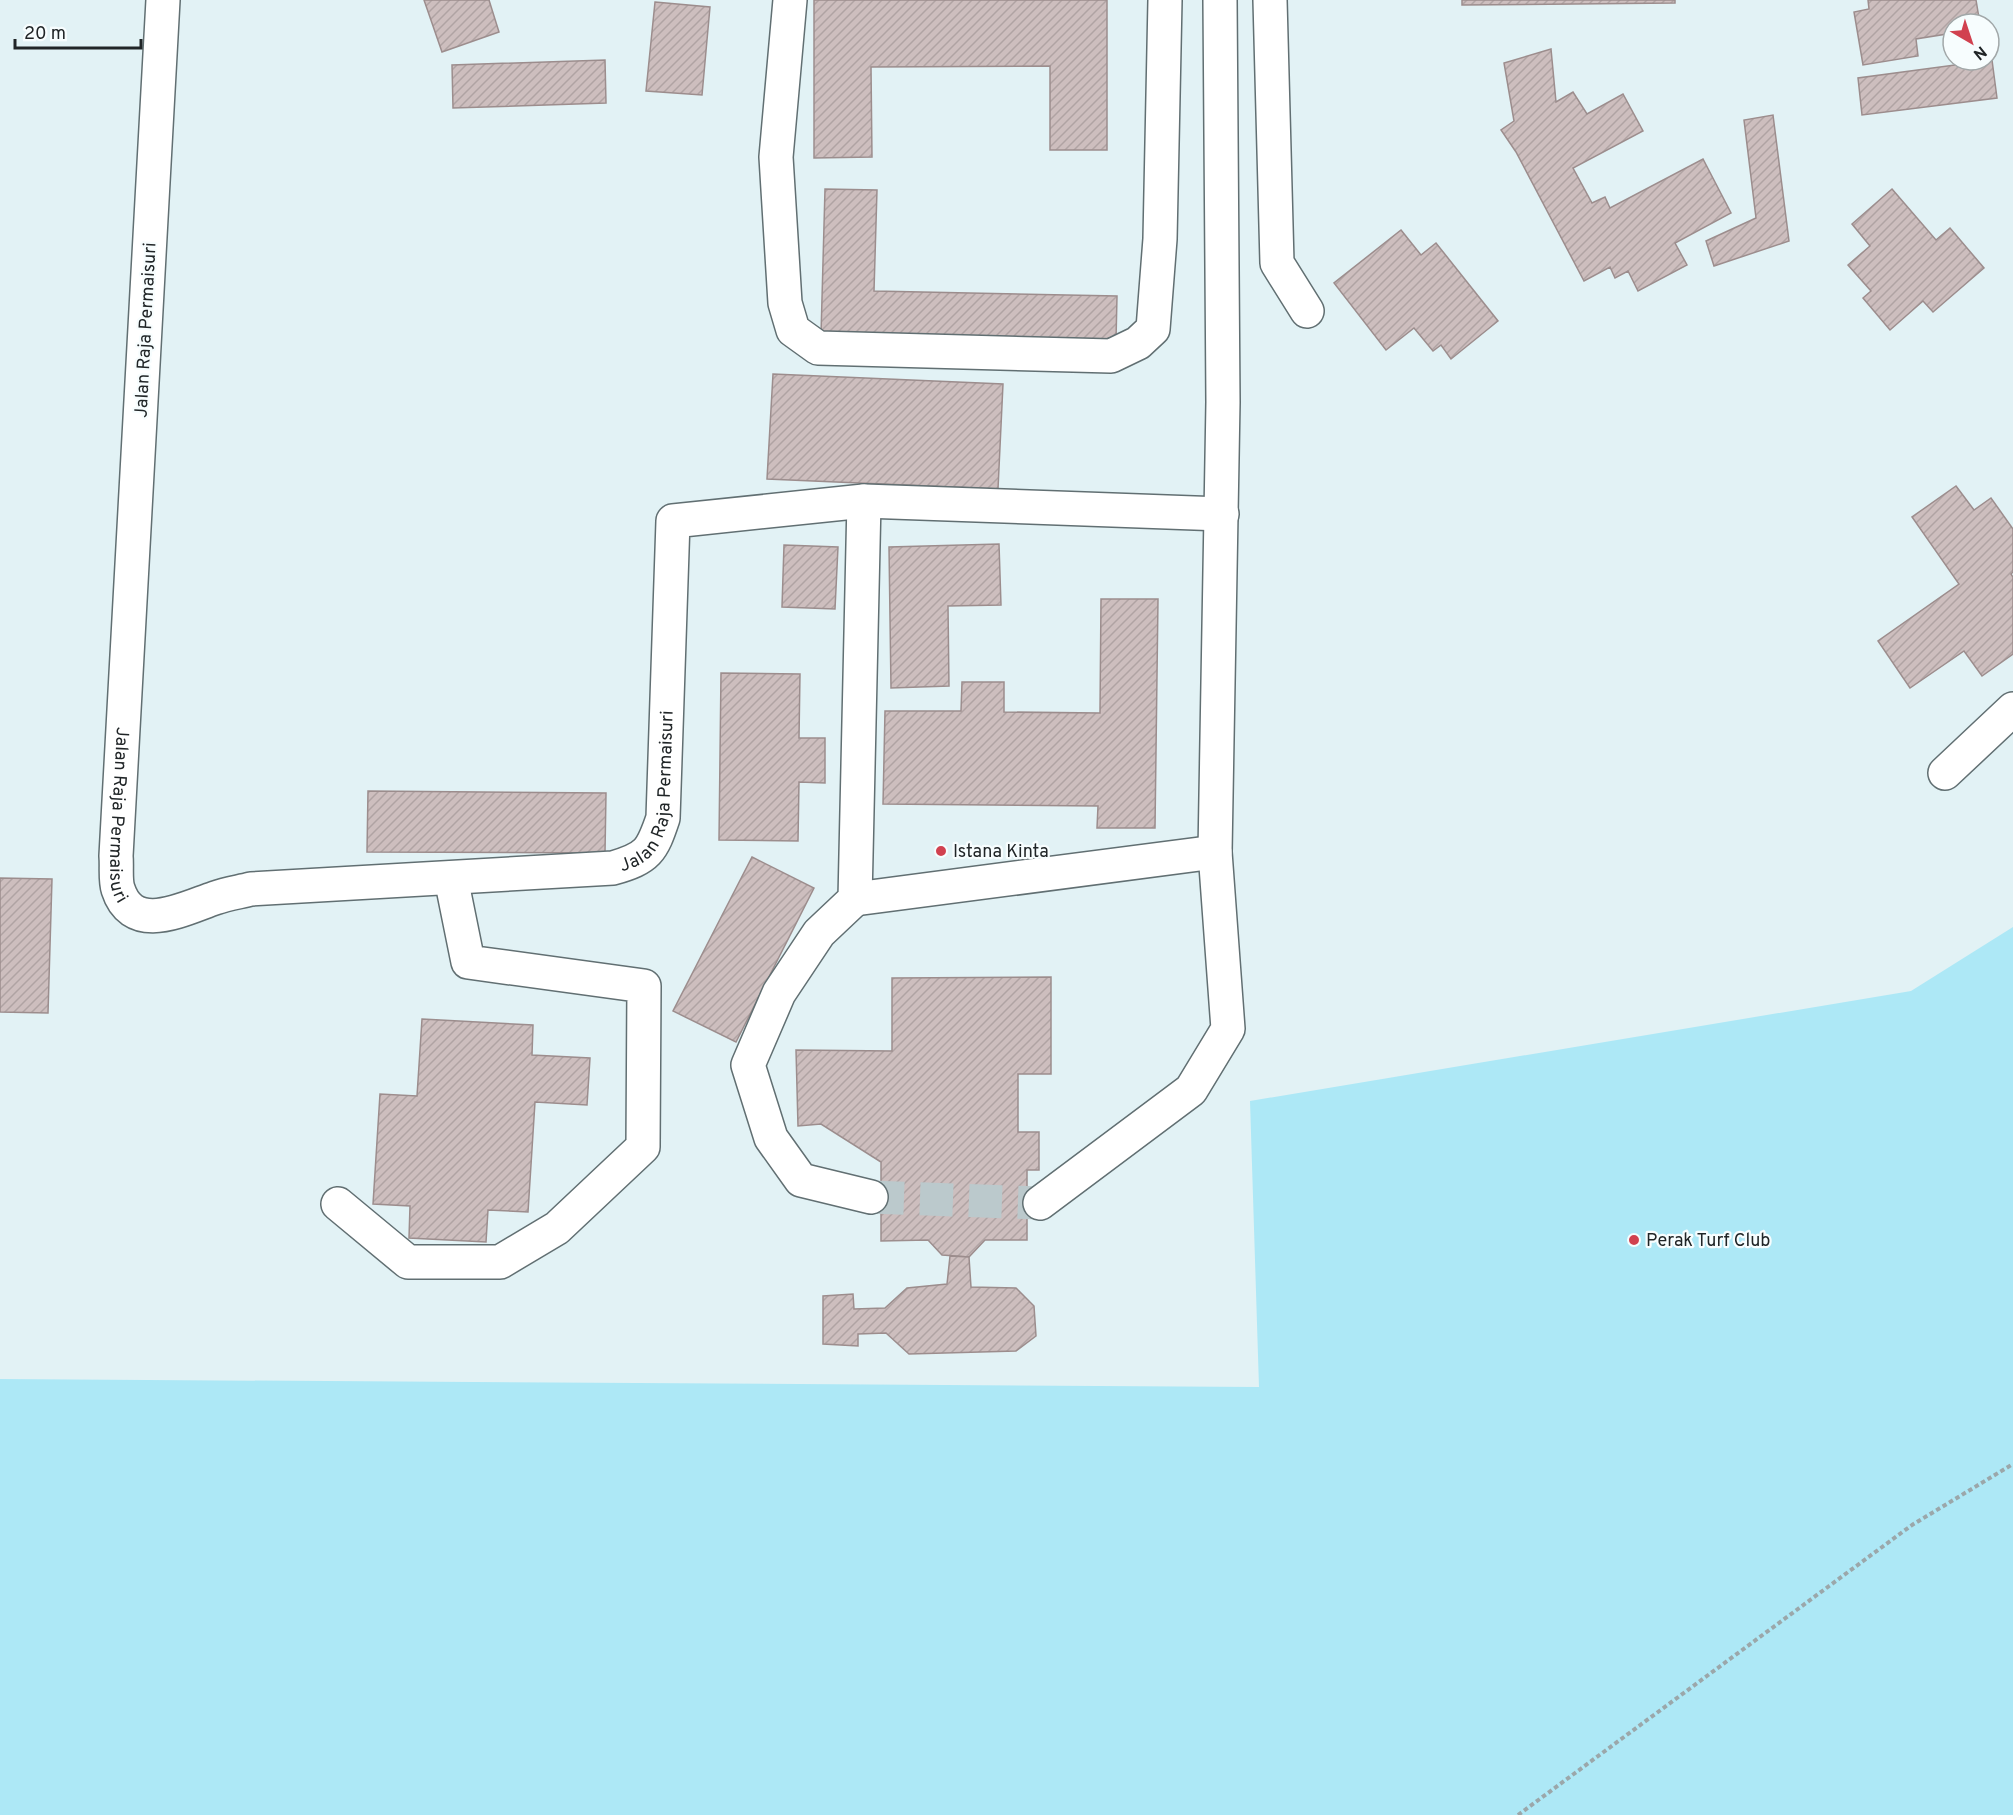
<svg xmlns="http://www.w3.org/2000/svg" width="2013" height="1815" viewBox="0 0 2013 1815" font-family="Overpass,sans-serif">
	<defs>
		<pattern id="building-hatch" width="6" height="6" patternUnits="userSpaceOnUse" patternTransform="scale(1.5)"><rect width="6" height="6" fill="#cdbebe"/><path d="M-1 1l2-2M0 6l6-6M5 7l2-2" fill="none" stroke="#b0a3a3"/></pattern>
	</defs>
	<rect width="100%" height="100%" fill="#e2f2f5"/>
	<path fill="#ade8f6" d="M 2013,927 L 2013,1815 L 0,1815 L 0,1379 L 1259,1387 L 1250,1101 L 1911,991 Z"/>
	<g fill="url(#building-hatch)" stroke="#9c8d8d" stroke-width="1.5">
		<path d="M 424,0 L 489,0 L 499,32 L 442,52 Z"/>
		<path d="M 814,0 L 1107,0 L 1107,150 L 1050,150 L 1050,66 L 871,67 L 872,157 L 814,158 Z"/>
		<path d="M 1462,0 L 1675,0 L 1675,3 L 1462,5 Z"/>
		<path d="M 1868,0 L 1976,0 L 1980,24 L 1953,24 L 1953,33 L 1916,39 L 1918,56 L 1863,65 L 1854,12 L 1869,9 Z"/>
		<path d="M 655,2 L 710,7 L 702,95 L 646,91 Z"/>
		<path d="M 1551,49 L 1556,102 L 1573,92 L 1587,114 L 1623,94 L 1643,131 L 1573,168 L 1592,203 L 1605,197 L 1610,208 L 1703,159 L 1731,213 L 1675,243 L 1687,265 L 1638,291 L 1628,271 L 1615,278 L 1610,267 L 1584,281 L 1516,152 L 1501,130 L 1514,121 L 1504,63 Z"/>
		<path d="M 605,60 L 606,103 L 453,108 L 452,65 Z"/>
		<path d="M 1992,60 L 1997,98 L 1862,115 L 1858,78 Z"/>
		<path d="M 1773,115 L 1789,241 L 1714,266 L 1706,241 L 1756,218 L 1744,120 Z"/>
		<path d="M 825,189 L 877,190 L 874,291 L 1117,296 L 1116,341 L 821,335 Z"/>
		<path d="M 1892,189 L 1936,240 L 1950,228 L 1984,268 L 1933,312 L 1923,301 L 1890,330 L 1863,298 L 1871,291 L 1848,265 L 1870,246 L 1852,224 Z"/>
		<path d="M 1401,230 L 1421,255 L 1436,243 L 1498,321 L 1451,359 L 1441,345 L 1433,351 L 1414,328 L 1386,350 L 1334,283 Z"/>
		<path d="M 773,374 L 1003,384 L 998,489 L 767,479 Z"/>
		<path d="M 1956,486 L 1974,510 L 1991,498 L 2013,529 L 2013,572 L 2011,574 L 2013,577 L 2013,654 L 1982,676 L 1964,651 L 1910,688 L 1878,641 L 1959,584 L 1912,517 Z"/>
		<path d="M 999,544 L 1001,605 L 948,606 L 949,686 L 891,688 L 889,547 Z"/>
		<path d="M 784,545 L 838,547 L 835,609 L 782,607 Z"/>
		<path d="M 1101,599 L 1158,599 L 1155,828 L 1097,828 L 1098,806 L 883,804 L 885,711 L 961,711 L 962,682 L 1004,682 L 1004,712 L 1100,713 Z"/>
		<path d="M 721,673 L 800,674 L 799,738 L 825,738 L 825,783 L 799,782 L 798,841 L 719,840 Z"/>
		<path d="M 368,791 L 606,793 L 605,853 L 367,852 Z"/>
		<path d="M 752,857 L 814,888 L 736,1042 L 673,1011 Z"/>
		<path d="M 0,878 L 52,879 L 48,1013 L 0,1012 Z"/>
		<path d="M 1051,977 L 1051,1074 L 1018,1074 L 1018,1132 L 1039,1132 L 1039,1170 L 1027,1170 L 1027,1240 L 985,1240 L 969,1257 L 942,1255 L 928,1240 L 881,1241 L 881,1162 L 821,1124 L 798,1126 L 796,1050 L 892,1051 L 892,978 Z"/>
		<path d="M 422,1019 L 533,1025 L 532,1055 L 590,1058 L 587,1105 L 535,1102 L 528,1212 L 488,1210 L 486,1242 L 409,1238 L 410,1206 L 373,1204 L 380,1094 L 417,1096 Z"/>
		<path d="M 950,1256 L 969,1257 L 971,1287 L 1016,1288 L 1034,1306 L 1036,1336 L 1016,1351 L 909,1354 L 886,1333 L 858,1334 L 858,1346 L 823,1344 L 823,1296 L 853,1294 L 854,1309 L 885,1308 L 907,1288 L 947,1284 Z"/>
	</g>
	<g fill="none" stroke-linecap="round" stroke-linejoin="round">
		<path stroke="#bbc9cc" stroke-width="33" stroke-dasharray="33 16" stroke-linecap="butt" d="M 871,1197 L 1040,1203"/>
		<defs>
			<g id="minor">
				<path id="s1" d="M 163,0 L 116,856 C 117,866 115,880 118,889 C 133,936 183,909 215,898 C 226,894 239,892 251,889 L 613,868 C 648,858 652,851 663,818 L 673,521 L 864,501 L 1222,514"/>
				<path d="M 790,0 L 776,157 L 785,303 L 793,330 L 818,348 L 1111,356 L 1138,343 L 1153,329 L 1160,239 L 1165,0"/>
				<path d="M 1270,0 L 1277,263 L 1307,311"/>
				<path d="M 864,501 L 855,899 L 819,933 L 779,993 L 748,1065 L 771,1138 L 801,1180 L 871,1197"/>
				<path d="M 1945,773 L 2013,709"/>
				<path d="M 855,899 L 1215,852"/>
				<path d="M 1040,1203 L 1191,1090 L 1228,1029 L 1215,852 L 1223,402 L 1220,0"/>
				<path d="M 338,1204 L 408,1262 L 500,1262 L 557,1228 L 643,1147 L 644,986 L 468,962 L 451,878"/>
			</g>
		</defs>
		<use href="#minor" stroke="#616f72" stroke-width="36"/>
		<path stroke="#9ba7aa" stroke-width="4" stroke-dasharray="4.5 3" stroke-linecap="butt" d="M 1518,1815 L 1912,1525 L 2013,1464"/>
		<use href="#minor" stroke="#fff" stroke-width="33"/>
	</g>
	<g fill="#d1414f" stroke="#f7fdfe" stroke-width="2">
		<circle cx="941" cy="851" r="6"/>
		<circle cx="1634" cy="1240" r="6"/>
	</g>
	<g text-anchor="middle" stroke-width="4.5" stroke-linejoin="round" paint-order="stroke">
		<g font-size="18" fill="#202527" stroke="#f7fdfe">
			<text transform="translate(145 330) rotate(-87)" y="6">Jalan Raja Permaisuri</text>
			<text dy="6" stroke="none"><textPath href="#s1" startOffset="1498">Jalan Raja Permaisuri</textPath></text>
			<text dy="6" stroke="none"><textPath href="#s1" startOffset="816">Jalan Raja Permaisuri</textPath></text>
		</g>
		<g font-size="18" fill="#202527" stroke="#f7fdfe" text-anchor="start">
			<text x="953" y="857">Istana Kinta</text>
			<text x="1646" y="1246">Perak Turf Club</text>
		</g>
	</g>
	<g transform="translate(1971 42) rotate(141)"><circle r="28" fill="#f7fdfe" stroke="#a1a7a8" stroke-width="1.5"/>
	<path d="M0-4.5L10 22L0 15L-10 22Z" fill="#d1414f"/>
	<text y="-9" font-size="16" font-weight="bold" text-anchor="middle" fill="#202527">N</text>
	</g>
	<path d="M15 39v9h126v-9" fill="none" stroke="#202527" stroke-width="3"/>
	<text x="24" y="39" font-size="18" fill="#202527" stroke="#f7fdfe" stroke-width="4.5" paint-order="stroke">20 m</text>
</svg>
